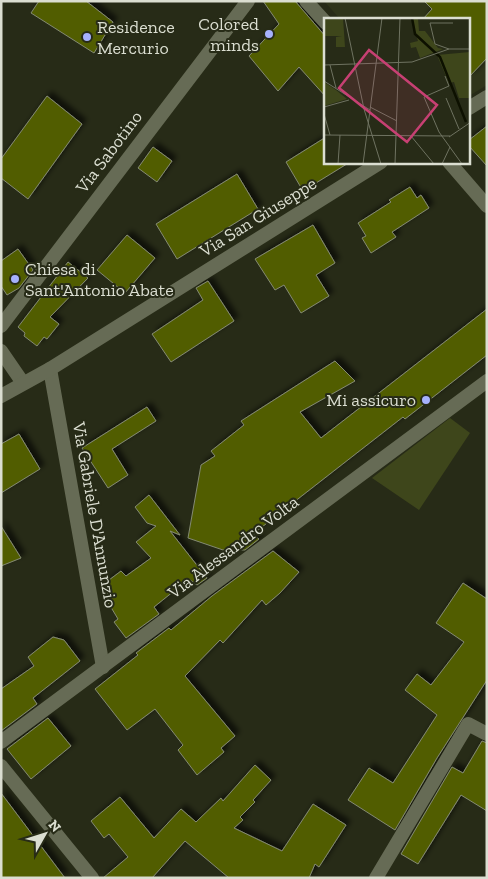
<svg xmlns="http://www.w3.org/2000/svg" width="488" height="879" viewBox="0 0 488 879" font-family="'Zilla Slab',serif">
	<defs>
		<filter id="shadow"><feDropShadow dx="4.5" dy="-4.5" stdDeviation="2.5" flood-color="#0009"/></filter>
	</defs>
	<rect width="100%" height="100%" fill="#272b17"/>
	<path fill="#2f351a" d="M 324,1 L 487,1 L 487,85 L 469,96 L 469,19 L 340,19 Z"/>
	<path fill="#3e461b" d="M 450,418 L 470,433 L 419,510 L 372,478 Z"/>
	<g fill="#515d03" stroke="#848a72" filter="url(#shadow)">
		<path d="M 39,1 L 86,1 L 113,22 L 94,53 L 31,13 Z"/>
		<path d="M 263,1 L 295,1 L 326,37 L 326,97 L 299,67 L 278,91 L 249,56 L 279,24 Z"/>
		<path d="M 424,1 L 487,1 L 487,58 L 469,77 L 469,19 L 423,19 L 432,9 Z"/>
		<path d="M 47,96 L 82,124 L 28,199 L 1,178 L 1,159 Z"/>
		<path d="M 487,126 L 487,166 L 469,146 L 469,140 Z"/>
		<path d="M 326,137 L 326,162 L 350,162 L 303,191 L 286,162 Z"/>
		<path d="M 153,147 L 172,161 L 157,182 L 138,168 Z"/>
		<path d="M 237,174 L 258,209 L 177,259 L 156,224 Z"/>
		<path d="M 410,187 L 417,198 L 421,195 L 429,208 L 392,232 L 396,237 L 371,253 L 362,238 L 366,236 L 358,223 L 391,202 L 389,200 Z"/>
		<path d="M 313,225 L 335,263 L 316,275 L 329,296 L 301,313 L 284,285 L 275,290 L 255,259 Z"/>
		<path d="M 127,235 L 155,258 L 125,293 L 97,270 Z"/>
		<path d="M 18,249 L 33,270 L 19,288 L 7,295 L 1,286 L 1,261 Z"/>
		<path d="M 68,262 L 88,278 L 50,317 L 59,324 L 47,339 L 44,337 L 37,346 L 24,336 L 25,333 L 18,327 Z"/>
		<path d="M 208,281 L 234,321 L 171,362 L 152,334 L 203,300 L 196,288 Z"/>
		<path d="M 487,309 L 487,355 L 405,419 L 403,417 L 253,534 L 259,539 L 245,550 L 223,550 L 188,538 L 201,465 L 215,456 L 211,451 L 244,425 L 241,421 L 335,361 L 355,381 L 300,412 L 321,438 Z"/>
		<path d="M 147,407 L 156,421 L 112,449 L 128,475 L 108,488 L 82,448 Z"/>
		<path d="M 19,434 L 40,469 L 1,493 L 1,444 Z"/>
		<path d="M 149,495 L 180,535 L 170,531 L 207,578 L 197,585 L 189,579 L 154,607 L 159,614 L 126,638 L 114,622 L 118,619 L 106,599 L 109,588 L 105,583 L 121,571 L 126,576 L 151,558 L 136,542 L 156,526 L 147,523 L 135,507 Z"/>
		<path d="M 1,526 L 21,558 L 1,566 Z"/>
		<path d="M 273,551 L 299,572 L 280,593 L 266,605 L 262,600 L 223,643 L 220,640 L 185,676 L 235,736 L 221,748 L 224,752 L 197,775 L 178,750 L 183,745 L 155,709 L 127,730 L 95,689 L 138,655 L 136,653 L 169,628 L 171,630 L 212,596 Z"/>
		<path d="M 463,583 L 487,599 L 487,680 L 437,758 L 395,830 L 348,800 L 369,768 L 393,783 L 437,715 L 405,690 L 417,674 L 431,685 L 464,642 L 436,623 Z"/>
		<path d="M 53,637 L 64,640 L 80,661 L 33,698 L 37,704 L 1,731 L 1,689 L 34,666 L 28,657 Z"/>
		<path d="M 48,718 L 71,746 L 31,779 L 7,749 Z"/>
		<path d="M 482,741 L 487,743 L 487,811 L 461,795 L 418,864 L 401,854 L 452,767 L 463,773 Z"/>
		<path d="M 255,765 L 271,780 L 253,800 L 255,802 L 240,817 L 243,820 L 234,828 L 282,851 L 313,804 L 346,825 L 319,867 L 315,864 L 309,878 L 229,878 L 185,841 L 152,878 L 103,878 L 128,857 L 109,834 L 104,838 L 91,821 L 120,797 L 154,838 L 181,809 L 196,822 L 221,798 L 223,801 Z"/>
		<path d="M 1,793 L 65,878 L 1,878 Z"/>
	</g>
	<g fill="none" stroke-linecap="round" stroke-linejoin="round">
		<g stroke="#666b55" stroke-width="14">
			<path d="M 469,108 L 487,97"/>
			<path d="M 1,326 L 248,1"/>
			<path d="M 1,351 L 23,383"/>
			<path d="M 50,369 L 103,667"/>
			<path d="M 1,396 L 50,369 L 381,162"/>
			<path d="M 1,742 L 487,381"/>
			<path d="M 1,766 L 92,878"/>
			<path d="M 376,878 L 468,724 L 487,734"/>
		</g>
		<g stroke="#666b55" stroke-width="14">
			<path d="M 306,1 L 326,23"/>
			<path d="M 449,162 L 487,206"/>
		</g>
	</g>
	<g fill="#a6b1fc" stroke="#272b17" stroke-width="2">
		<circle cx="269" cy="34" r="5"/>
		<circle cx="87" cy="37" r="5"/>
		<circle cx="15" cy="279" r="5"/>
		<circle cx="426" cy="400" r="5"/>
	</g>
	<g text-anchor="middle" stroke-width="4" stroke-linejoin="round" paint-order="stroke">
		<g font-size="18" fill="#dbded1" stroke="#272b17" text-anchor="end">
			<text x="259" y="30">Colored<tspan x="259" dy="21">minds</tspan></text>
			<text x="97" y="33" text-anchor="start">Residence<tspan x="97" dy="21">Mercurio</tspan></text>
			<text x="25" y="275" text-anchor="start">Chiesa di<tspan x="25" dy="21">Sant'Antonio Abate</tspan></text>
			<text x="416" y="406">Mi assicuro</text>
		</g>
		<g font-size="18" fill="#dbded1" stroke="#272b17">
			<text transform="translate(109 152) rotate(-53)" y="6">Via Sabotino</text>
			<text transform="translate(258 217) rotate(-32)" y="6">Via San Giuseppe</text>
			<text transform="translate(95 515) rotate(80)" y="6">Via Gabriele D'Annunzio</text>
			<text transform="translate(233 547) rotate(-37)" y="6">Via Alessandro Volta</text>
		</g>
	</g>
	<g transform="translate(324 18)">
		<rect width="146" height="146" fill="#272b17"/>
		<path d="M 0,0 L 19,0 L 21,29 L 12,29 L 12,19 L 18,18 L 0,18 ZM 87,0 L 94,0 L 95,13 L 101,13 L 114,30 L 119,31 L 96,40 L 92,29 L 87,30 L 86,25 L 94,23 ZM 146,34 L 146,80 L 135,80 L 130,64 L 125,65 L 113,37 ZM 0,64 L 12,72 L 23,81 L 0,88 Z" fill="#3e461b"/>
		<path fill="none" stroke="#0d1000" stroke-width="2.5" d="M 88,0 L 91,16 L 116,39 L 142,104"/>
		<path fill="none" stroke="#6f7361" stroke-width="1" d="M 21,0 L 40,91 L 57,146M 125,31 L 111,26 L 106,5 L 129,5M 0,47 L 88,44 L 125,31 L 147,31M 6,47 L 12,70M 121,58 L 125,68 L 100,79 L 115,114 L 138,146M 0,63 L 46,92M 122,80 L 135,111M 0,89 L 25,82M 46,89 L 73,103M 0,96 L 6,117M 0,117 L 126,118M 87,118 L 110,146M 125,119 L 147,104M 14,146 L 16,117M 39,146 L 58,0M 71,146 L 76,0M 118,146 L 126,129"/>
		<path fill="#c74073" fill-opacity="0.15" stroke="#c74073" stroke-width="2.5" d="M 45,32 L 113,87 L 83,124 L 15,70 Z"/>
		<rect width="146" height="146" fill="none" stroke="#dbded1" stroke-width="2.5"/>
	</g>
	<rect width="488" height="879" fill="none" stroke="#dbded1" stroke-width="5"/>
	<g transform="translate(45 834) rotate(51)" stroke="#272b17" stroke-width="4" paint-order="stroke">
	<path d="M0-4L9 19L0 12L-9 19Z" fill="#dbded1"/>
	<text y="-8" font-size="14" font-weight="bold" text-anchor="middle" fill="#dbded1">N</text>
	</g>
</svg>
